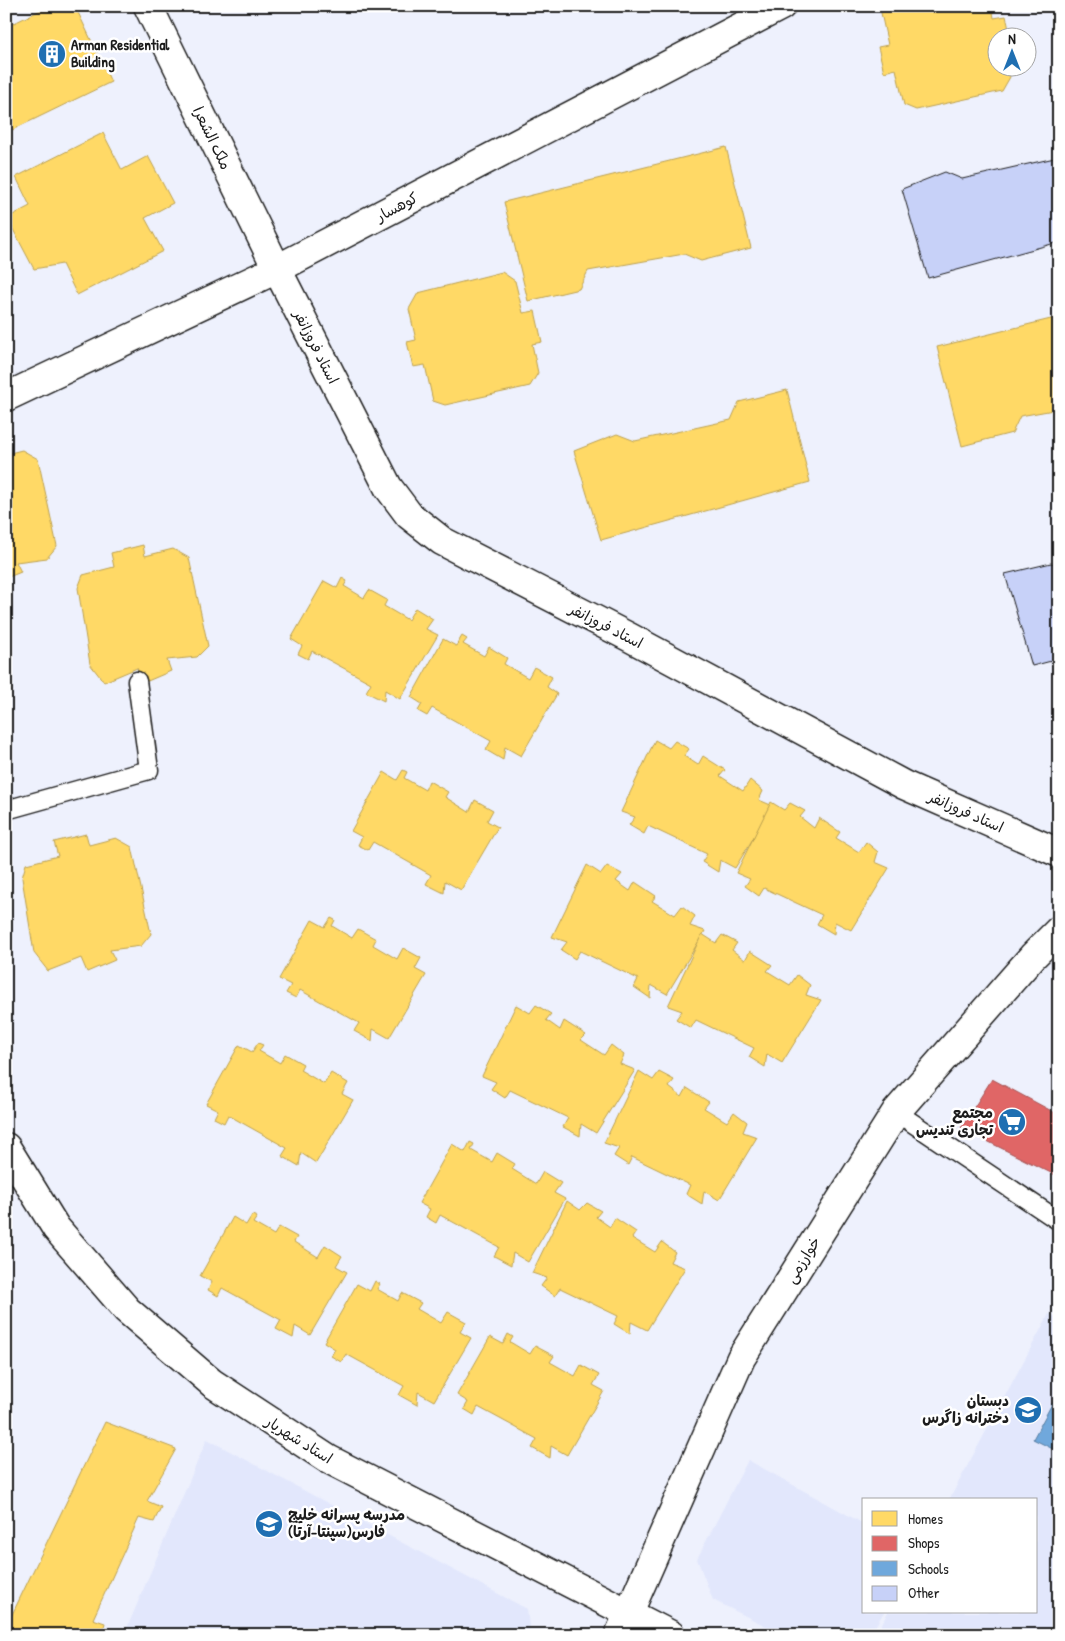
<svg xmlns="http://www.w3.org/2000/svg" width="1065" height="1641" viewBox="0 0 1065 1641" font-family="'Patrick Hand','Playpen Sans Arabic',sans-serif">
	<rect width="100%" height="100%" fill="#eef1fd"/>
	<filter id="ink" filterUnits="userSpaceOnUse"><feTurbulence type="fractalNoise" baseFrequency=".02" numOctaves="2"/><feDisplacementMap in="SourceGraphic" scale="10" xChannelSelector="R" yChannelSelector="G"/><feConvolveMatrix kernelMatrix="1 2 1 2 8 2 1 2 1" color-interpolation-filters="sRGB"/></filter>
	<g filter="url(#ink)">
		<g fill="#e2e7fc">
			<path d="M 1049,1314 L 1059,1319 L 1059,1635 L 876,1635 L 888,1612 L 1036,1612 L 1036,1500 L 949,1500 Z"/>
			<path d="M 207,1439 L 527,1609 L 530,1635 L 124,1635 Z"/>
			<path d="M 748,1460 L 864,1524 L 864,1612 L 884,1612 L 870,1635 L 784,1635 L 713,1600 L 697,1559 Z"/>
		</g>
		<g fill="#ffd966" stroke="#bba050">
			<path d="M 49,6 L 75,6 L 111,82 L 6,133 L 6,27 Z"/>
			<path d="M 885,6 L 992,6 L 994,18 L 1006,16 L 1011,38 L 998,38 L 998,68 L 1008,68 L 1010,77 L 1002,91 L 916,110 L 904,105 L 896,69 L 884,72 L 878,47 L 888,45 L 881,13 Z"/>
			<path d="M 103,133 L 122,170 L 148,156 L 173,203 L 145,218 L 163,251 L 77,295 L 62,264 L 34,269 L 7,218 L 30,206 L 16,177 Z"/>
			<path d="M 726,147 L 751,248 L 701,261 L 684,254 L 588,271 L 579,289 L 528,301 L 504,202 Z"/>
			<path d="M 502,272 L 515,281 L 523,313 L 535,311 L 542,342 L 532,344 L 538,373 L 530,386 L 445,405 L 433,401 L 425,365 L 413,367 L 407,342 L 416,340 L 409,309 L 418,293 Z"/>
			<path d="M 1059,317 L 1059,409 L 1020,416 L 1012,433 L 962,446 L 937,347 Z"/>
			<path d="M 787,390 L 810,482 L 601,540 L 574,451 L 617,434 L 635,441 L 731,420 L 739,402 Z"/>
			<path d="M 22,450 L 38,459 L 57,546 L 47,558 L 16,562 L 21,572 L 6,578 L 6,454 Z"/>
			<path d="M 143,545 L 145,556 L 173,549 L 189,558 L 208,646 L 197,657 L 167,660 L 171,671 L 143,683 L 137,668 L 104,682 L 90,664 L 78,588 L 83,575 L 114,567 L 111,553 Z"/>
			<path d="M 342,578 L 347,581 L 344,586 L 364,598 L 369,590 L 387,600 L 384,606 L 408,620 L 415,608 L 433,619 L 426,629 L 438,635 L 400,699 L 385,690 L 384,701 L 366,692 L 371,683 L 312,651 L 308,659 L 298,654 L 302,646 L 291,639 L 324,581 L 337,588 Z"/>
			<path d="M 462,636 L 467,639 L 463,644 L 484,656 L 489,647 L 507,658 L 504,664 L 528,678 L 534,667 L 552,677 L 547,687 L 557,694 L 521,756 L 505,747 L 503,760 L 486,750 L 491,741 L 432,708 L 427,716 L 418,711 L 422,704 L 411,697 L 443,639 L 456,646 Z"/>
			<path d="M 655,740 L 669,748 L 675,741 L 689,749 L 684,756 L 698,765 L 703,756 L 725,770 L 720,776 L 743,791 L 750,780 L 763,791 L 759,800 L 773,806 L 735,868 L 720,860 L 718,872 L 702,862 L 707,854 L 648,826 L 644,834 L 629,825 L 635,817 L 621,812 Z"/>
			<path d="M 403,770 L 407,772 L 404,778 L 425,790 L 429,781 L 448,792 L 445,797 L 469,812 L 475,800 L 493,810 L 487,821 L 498,827 L 461,890 L 445,881 L 444,893 L 426,884 L 431,875 L 373,842 L 368,850 L 358,845 L 362,837 L 351,831 L 384,772 L 397,780 Z"/>
			<path d="M 771,802 L 784,810 L 790,803 L 805,811 L 800,817 L 814,828 L 819,818 L 840,832 L 836,838 L 859,852 L 866,842 L 878,852 L 875,862 L 889,868 L 851,930 L 835,922 L 834,934 L 817,924 L 822,915 L 764,888 L 759,896 L 745,886 L 750,879 L 736,873 Z"/>
			<path d="M 86,834 L 89,845 L 116,838 L 132,847 L 151,934 L 141,946 L 110,950 L 115,960 L 87,972 L 81,958 L 48,971 L 34,953 L 22,878 L 26,864 L 58,856 L 54,842 Z"/>
			<path d="M 587,865 L 601,874 L 607,866 L 622,874 L 616,881 L 630,891 L 635,882 L 656,896 L 652,901 L 675,915 L 682,906 L 695,916 L 690,926 L 705,931 L 667,994 L 651,985 L 650,998 L 634,987 L 638,979 L 580,951 L 575,959 L 561,950 L 567,942 L 552,937 Z"/>
			<path d="M 331,918 L 335,920 L 332,926 L 352,938 L 358,929 L 376,939 L 373,945 L 397,959 L 403,948 L 421,958 L 415,969 L 426,975 L 389,1038 L 373,1029 L 372,1041 L 354,1031 L 359,1023 L 300,990 L 296,998 L 286,993 L 291,985 L 279,979 L 312,920 L 325,927 Z"/>
			<path d="M 702,934 L 716,943 L 722,935 L 737,943 L 732,950 L 745,960 L 750,951 L 772,965 L 767,971 L 790,985 L 797,975 L 810,985 L 806,995 L 821,1000 L 782,1063 L 767,1054 L 765,1067 L 749,1057 L 754,1048 L 696,1020 L 691,1028 L 676,1019 L 682,1011 L 668,1006 Z"/>
			<path d="M 516,1005 L 530,1013 L 536,1005 L 551,1014 L 546,1020 L 560,1030 L 564,1021 L 586,1035 L 581,1040 L 604,1055 L 611,1045 L 624,1055 L 620,1064 L 635,1070 L 596,1133 L 581,1124 L 580,1136 L 563,1127 L 568,1118 L 510,1090 L 505,1098 L 491,1089 L 496,1082 L 482,1076 Z"/>
			<path d="M 258,1043 L 263,1045 L 259,1051 L 280,1063 L 285,1054 L 303,1064 L 300,1070 L 324,1084 L 331,1073 L 348,1083 L 342,1094 L 353,1100 L 316,1163 L 301,1153 L 299,1166 L 282,1156 L 287,1148 L 228,1115 L 224,1123 L 214,1118 L 218,1110 L 206,1104 L 239,1045 L 252,1052 Z"/>
			<path d="M 639,1071 L 653,1080 L 659,1072 L 674,1080 L 669,1087 L 682,1097 L 687,1088 L 709,1102 L 704,1108 L 727,1122 L 734,1112 L 747,1122 L 743,1132 L 757,1137 L 719,1200 L 704,1191 L 702,1204 L 686,1194 L 690,1185 L 632,1157 L 628,1165 L 614,1156 L 619,1148 L 604,1143 Z"/>
			<path d="M 470,1142 L 474,1144 L 471,1150 L 492,1162 L 497,1153 L 515,1164 L 512,1169 L 536,1184 L 543,1172 L 561,1183 L 554,1193 L 565,1199 L 528,1262 L 513,1253 L 511,1265 L 494,1256 L 499,1247 L 440,1215 L 436,1223 L 426,1217 L 430,1209 L 419,1203 L 452,1144 L 465,1152 Z"/>
			<path d="M 567,1201 L 580,1210 L 587,1203 L 601,1211 L 596,1217 L 610,1227 L 615,1218 L 636,1232 L 632,1238 L 655,1252 L 662,1242 L 675,1252 L 670,1262 L 685,1268 L 647,1330 L 631,1322 L 630,1334 L 614,1324 L 618,1316 L 560,1288 L 555,1296 L 541,1286 L 547,1278 L 532,1273 Z"/>
			<path d="M 252,1215 L 257,1217 L 253,1223 L 274,1235 L 279,1227 L 297,1237 L 294,1242 L 318,1257 L 325,1245 L 342,1256 L 336,1266 L 347,1272 L 310,1335 L 295,1326 L 293,1338 L 276,1329 L 281,1320 L 222,1288 L 218,1296 L 208,1290 L 212,1282 L 200,1276 L 233,1217 L 246,1225 Z"/>
			<path d="M 375,1281 L 380,1284 L 377,1289 L 398,1301 L 402,1293 L 421,1303 L 417,1309 L 441,1323 L 448,1312 L 466,1322 L 460,1332 L 471,1338 L 434,1401 L 418,1392 L 417,1405 L 399,1395 L 404,1386 L 346,1354 L 341,1362 L 331,1356 L 335,1349 L 324,1342 L 357,1284 L 370,1291 Z"/>
			<path d="M 508,1334 L 513,1337 L 510,1342 L 530,1354 L 535,1346 L 554,1356 L 550,1362 L 575,1376 L 581,1365 L 599,1375 L 593,1385 L 604,1391 L 567,1455 L 551,1446 L 550,1458 L 532,1448 L 537,1439 L 478,1407 L 474,1415 L 464,1409 L 468,1402 L 457,1395 L 490,1337 L 503,1344 Z"/>
			<path d="M 105,1422 L 176,1449 L 147,1501 L 161,1507 L 154,1522 L 139,1518 L 93,1619 L 105,1623 L 102,1635 L 6,1635 L 6,1627 Z"/>
		</g>
		<path fill="#e06666" stroke="#a55050" d="M 992,1079 L 1059,1115 L 1059,1177 L 961,1128 Z"/>
		<path fill="#6fa8dc" stroke="#567ea2" d="M 1059,1391 L 1059,1452 L 1033,1439 Z"/>
		<g fill="#c7d1f8" stroke="#1c1c1c">
			<path d="M 1059,157 L 1059,242 L 928,278 L 902,189 L 945,172 L 962,179 Z"/>
			<path d="M 1051,563 L 1059,565 L 1059,659 L 1032,666 L 1005,574 Z"/>
		</g>
		<g fill="none" stroke-linecap="round" stroke-linejoin="round">
			<defs>
				<g id="lane">
					<path d="M 6,810 L 149,770 L 137,681"/>
					<path d="M 896,1112 L 1059,1221"/>
				</g>
				<path id="street" d="M 148,6 L 277,269"/>
				<g id="secondary">
					<path d="M 277,269 L 388,487 L 409,515 L 442,541 L 629,637 L 904,785 L 1059,853"/>
					<path d="M 6,397 L 277,269 L 781,6"/>
					<path d="M 6,1147 L 56,1228 L 127,1310 L 212,1383 L 328,1459 L 671,1635"/>
					<path d="M 619,1635 L 741,1358 L 896,1112 L 1033,956 L 1059,930"/>
				</g>
			</defs>
			<use href="#lane" stroke="#1c1c1c" stroke-width="21"/>
			<use href="#street" stroke="#1c1c1c" stroke-width="31"/>
			<use href="#secondary" stroke="#1c1c1c" stroke-width="31"/>
			<use href="#lane" stroke="#fff" stroke-width="18"/>
			<use href="#street" stroke="#fff" stroke-width="28"/>
			<use href="#secondary" stroke="#fff" stroke-width="28"/>
		</g>
	</g>
	<defs>
		<symbol id="building-disc" viewBox="-11 -11 22 22"><circle r="9.5" fill="#1f6fb2" stroke="#fff"/><path d="M-4-6H4V6H1V3H-1V6H-4ZM-2.5-4.3h1.7v1.8h-1.7ZM.8-4.3h1.7v1.8H.8ZM-2.5-1h1.7V.8h-1.7ZM.8-1h1.7V.8H.8Z" fill="#fff"/></symbol>
		<symbol id="supermarket-disc" viewBox="-11 -11 22 22"><circle r="9.5" fill="#1f6fb2" stroke="#fff"/><path d="M-6-5.5h2.5l.6 2H6L4.5 2H-2.5L-4.4-4H-6ZM-1.5 3.2a1.3 1.3 0 1 0 .1 0ZM3 3.2a1.3 1.3 0 1 0 .1 0Z" fill="#fff"/></symbol>
		<symbol id="school-disc" viewBox="-11 -11 22 22"><circle r="9.5" fill="#1f6fb2" stroke="#fff"/><path d="M0-5L7-2L0 1L-7-2ZM-4 1L0 2.5L4 1V4Q0 6-4 4Z" fill="#fff"/></symbol>
	</defs>
	<g fill-rule="evenodd">
		<use href="#building-disc" x="36" y="38" width="32" height="32"/>
		<use href="#supermarket-disc" x="996" y="1106" width="32" height="32"/>
		<use href="#school-disc" x="1012" y="1394" width="32" height="32"/>
		<use href="#school-disc" x="253" y="1508" width="32" height="32"/>
	</g>
	<g text-anchor="middle" stroke-width="5" stroke-linejoin="round" paint-order="stroke">
		<g font-size="15" font-weight="bold" fill="#1c1c1c" stroke="#fff" text-anchor="start">
			<text x="71" y="50">Arman Residential<tspan x="71" dy="17">Building</tspan></text>
			<text x="993" y="1118" text-anchor="end">مجتمع<tspan x="993" dy="17">تجاری تندیس</tspan></text>
			<text x="1009" y="1406" text-anchor="end">دبستان<tspan x="1009" dy="17">دخترانه زاگرس</tspan></text>
			<text x="288" y="1520">مدرسه پسرانه خلیج<tspan x="288" dy="17">فارس(سپنتا-آرتا)</tspan></text>
		</g>
		<g font-size="15" fill="#1c1c1c" stroke="#fff">
			<text transform="translate(212 138) rotate(64)" y="5">ملک الشعرا</text>
			<text transform="translate(397 207) rotate(-28)" y="5">کوهسار</text>
			<text transform="translate(316 347) rotate(63)" y="5">استاد فروزانفر</text>
			<text transform="translate(606 626) rotate(27)" y="5">استاد فروزانفر</text>
			<text transform="translate(966 812) rotate(24)" y="5">استاد فروزانفر</text>
			<text transform="translate(803 1260) rotate(-58)" y="5">خوارزمی</text>
			<text transform="translate(299 1440) rotate(32)" y="5">استاد شهریار</text>
		</g>
	</g>
	<rect width="1065" height="1641" fill="none" stroke="#fff" stroke-width="25"/>
	<rect x="12" y="12" width="1040" height="1616" fill="none" stroke="#1c1c1c" stroke-width="2" filter="url(#ink)"/>
	<rect x="862" y="1498" width="175" height="115" fill="#ffffff" stroke="#a4a4a4"/>
	<rect x="872" y="1511" width="25" height="15" fill="#ffd966" stroke="#a4a4a4"/>
	<text x="908" y="1524" font-size="15" fill="#1c1c1c">Homes</text>
	<rect x="872" y="1536" width="25" height="15" fill="#e06666" stroke="#a4a4a4"/>
	<text x="908" y="1548" font-size="15" fill="#1c1c1c">Shops</text>
	<rect x="872" y="1561" width="25" height="15" fill="#6fa8dc" stroke="#a4a4a4"/>
	<text x="908" y="1574" font-size="15" fill="#1c1c1c">Schools</text>
	<rect x="872" y="1586" width="25" height="15" fill="#c7d1f8" stroke="#a4a4a4"/>
	<text x="908" y="1598" font-size="15" fill="#1c1c1c">Other</text>
	<g transform="translate(1012 52)"><circle r="24" fill="#ffffff" stroke="#a4a4a4"/>
	<path d="M0-4L9 19L0 12L-9 19Z" fill="#1f6fb2"/>
	<text y="-8" font-size="14" font-weight="bold" text-anchor="middle" fill="#1c1c1c">N</text>
	</g>
</svg>
